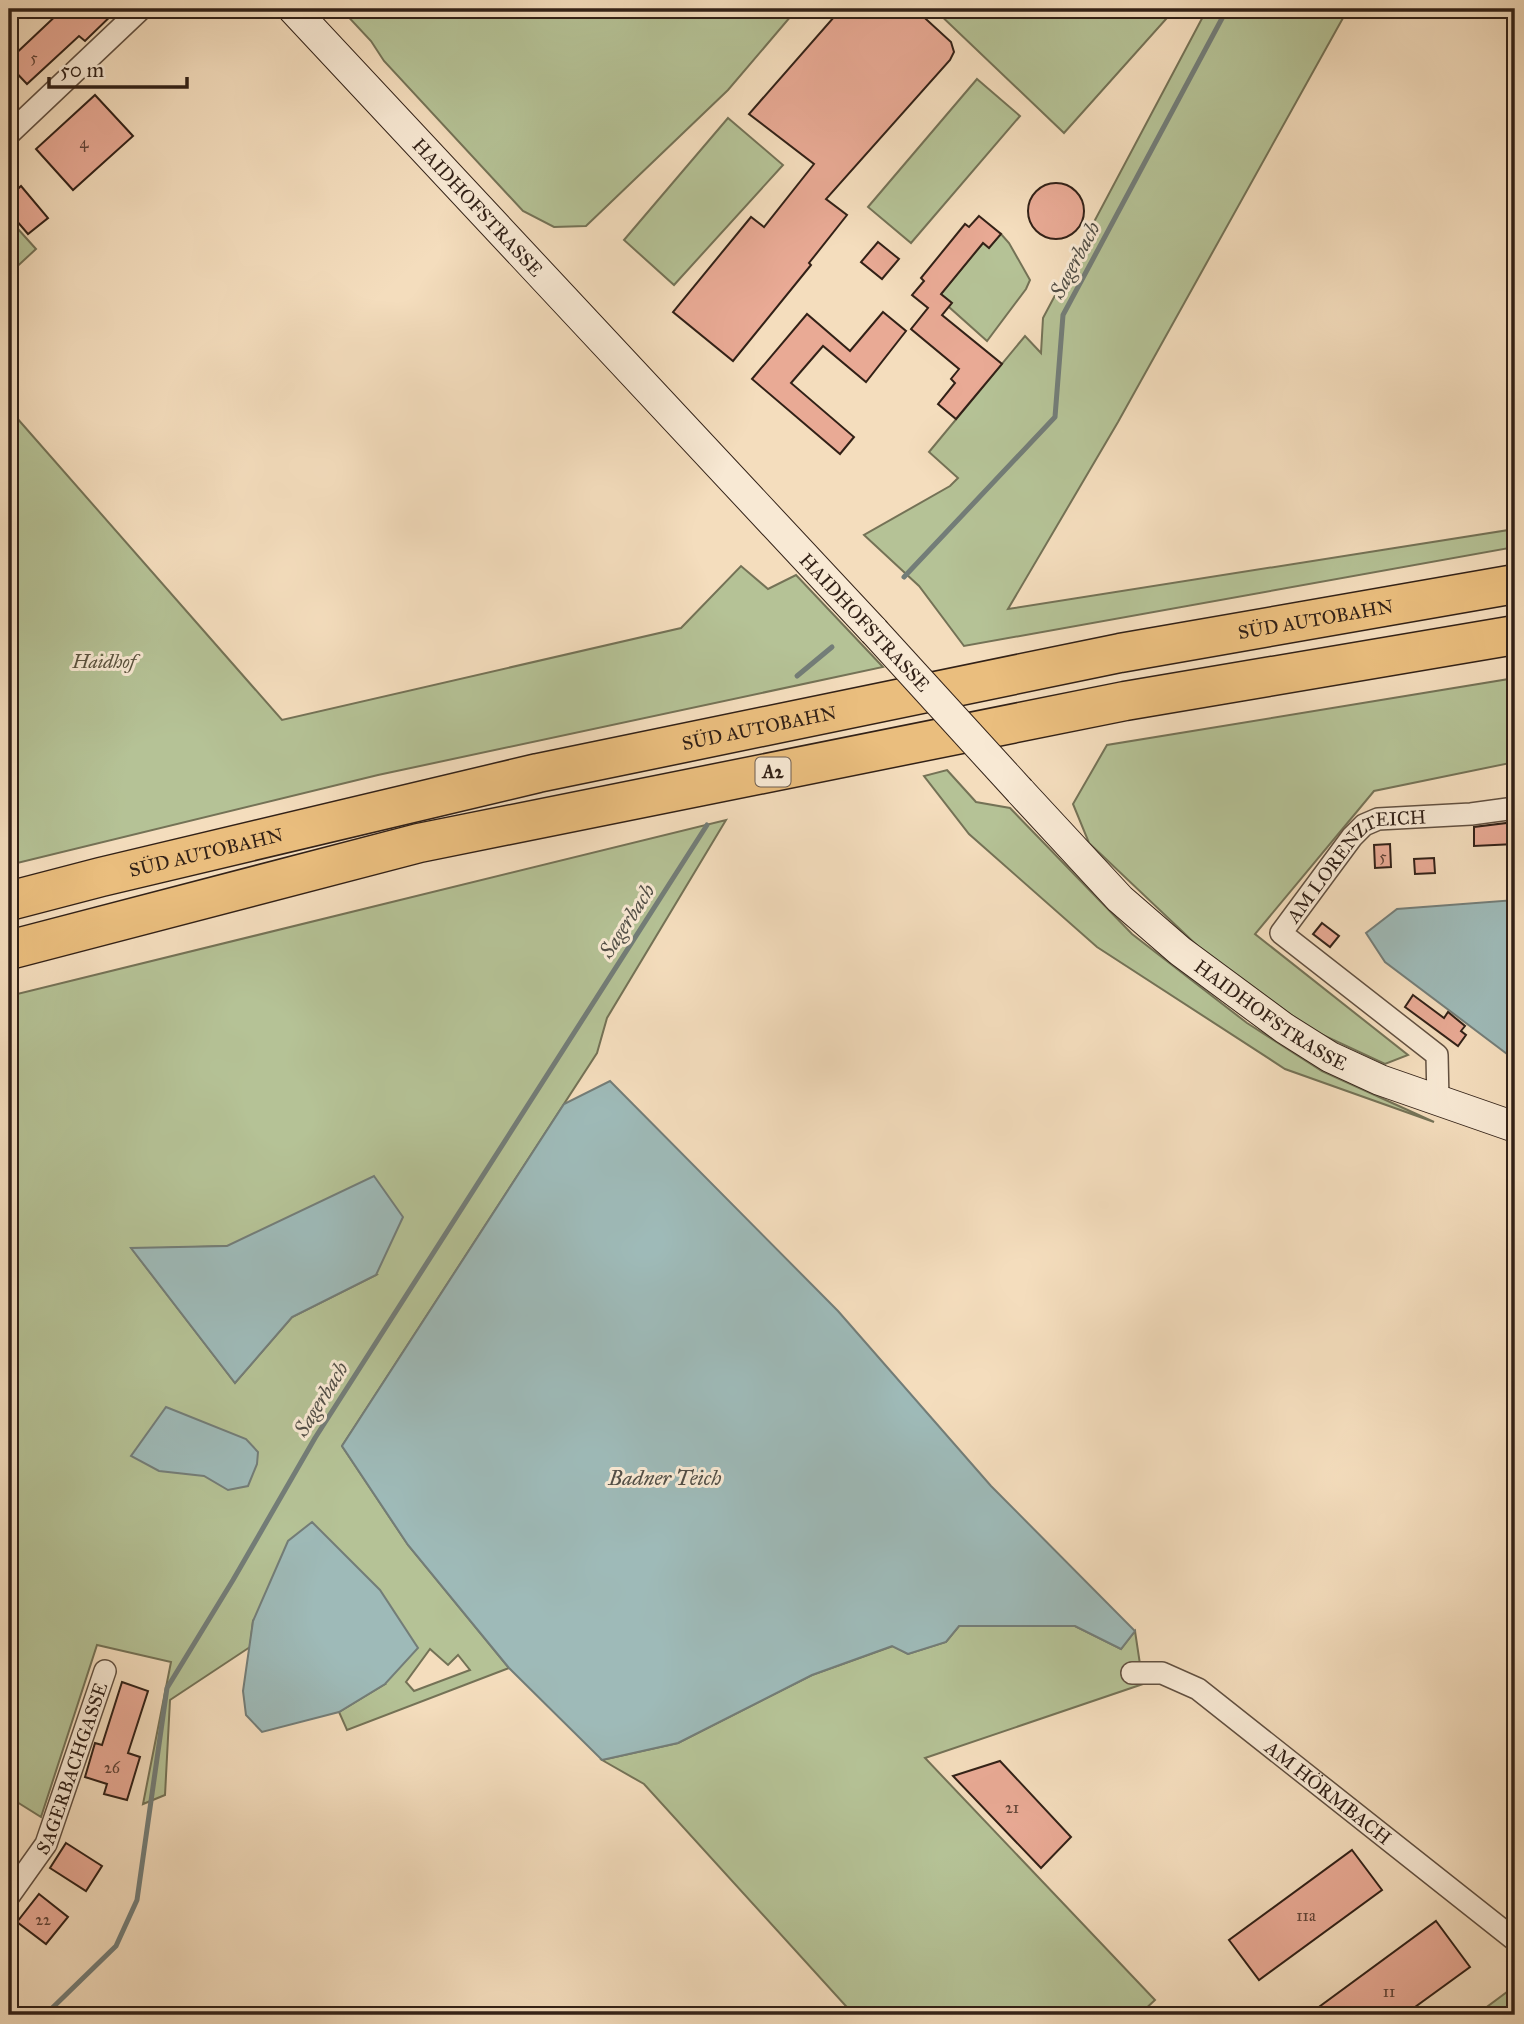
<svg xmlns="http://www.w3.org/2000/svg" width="1524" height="2024" viewBox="0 0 1524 2024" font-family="'IM FELL Great Primer',serif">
	<rect width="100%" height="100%" fill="#f4ddbd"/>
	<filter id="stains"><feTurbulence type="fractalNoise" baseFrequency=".00286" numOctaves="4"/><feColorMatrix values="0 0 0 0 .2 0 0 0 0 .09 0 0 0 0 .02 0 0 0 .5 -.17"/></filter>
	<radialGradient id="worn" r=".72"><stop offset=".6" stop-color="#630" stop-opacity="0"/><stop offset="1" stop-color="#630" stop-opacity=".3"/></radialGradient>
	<g fill="#b5c296" stroke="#747256" stroke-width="2" fill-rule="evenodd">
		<path d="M 341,9 L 797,9 L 728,90 L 586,226 L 554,227 L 523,211 L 384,61 L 371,41 Z"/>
		<path d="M 934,9 L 1175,9 L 1064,133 Z"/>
		<path d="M 1207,9 L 1348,9 L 1118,422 L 1008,609 L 1515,529 L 1515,547 L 964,646 L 919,586 L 864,535 L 950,486 L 958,478 L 929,452 L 1025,336 L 1041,353 L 1043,318 Z"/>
		<path d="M 977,79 L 1020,116 L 911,243 L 868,207 Z"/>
		<path d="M 728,118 L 783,165 L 674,285 L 624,240 Z"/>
		<path d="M 9,219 L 36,249 L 9,274 Z"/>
		<path d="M 1001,234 L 1009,243 L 1030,280 L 1026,289 L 987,341 L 949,307 L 941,294 L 983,243 L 989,247 Z"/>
		<path d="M 9,409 L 282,720 L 681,628 L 741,566 L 768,589 L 796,575 L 883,667 L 378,775 L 9,865 Z"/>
		<path d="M 1515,678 L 1515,762 L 1374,791 L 1255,934 L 1408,1055 L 1385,1064 L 1312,1030 L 1204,952 L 1089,843 L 1073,804 L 1107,745 Z"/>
		<path d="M 947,770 L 976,802 L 1010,808 L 1132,934 L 1247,1023 L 1322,1071 L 1434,1122 L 1285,1069 L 1097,947 L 969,834 L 924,776 Z"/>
		<path d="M 726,820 L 607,1018 L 597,1053 L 342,1446 L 408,1545 L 509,1668 L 347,1730 L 339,1712 L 385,1684 L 253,1621 L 250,1647 L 170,1700 L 165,1795 L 143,1804 L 171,1662 L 97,1645 L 41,1817 L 9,1797 L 9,996 ZM 227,1246 L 376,1275 L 292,1317 L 235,1383 L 132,1249 ZM 430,1649 L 448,1665 L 458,1655 L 470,1670 L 414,1691 L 406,1682 Z"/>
		<path d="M 959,1626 L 1075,1626 L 1121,1649 L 1135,1631 L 1143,1684 L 925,1758 L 1155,2000 L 1139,2015 L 854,2015 L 644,1784 L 602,1760 L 678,1743 L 812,1675 L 893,1646 L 908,1654 L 946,1642 Z"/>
		<path d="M 1515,1986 L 1515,2015 L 1476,2015 Z"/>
	</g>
	<g fill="#9ebab8" stroke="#737d78" stroke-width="2">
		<path d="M 1515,900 L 1515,1060 L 1385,962 L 1366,933 L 1397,909 Z"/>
		<path d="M 610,1081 L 838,1311 L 991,1486 L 1135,1631 L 1121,1649 L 1075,1626 L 959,1626 L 946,1642 L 908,1654 L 892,1646 L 812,1675 L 678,1743 L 602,1760 L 509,1668 L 408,1545 L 342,1446 L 564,1104 Z"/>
		<path d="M 374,1176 L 403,1217 L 376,1275 L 292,1317 L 235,1383 L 131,1248 L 227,1246 Z"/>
		<path d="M 166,1407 L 246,1439 L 258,1452 L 257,1464 L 248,1486 L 228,1490 L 204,1476 L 159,1471 L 131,1456 Z"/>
		<path d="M 312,1522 L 380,1590 L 418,1648 L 385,1684 L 339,1712 L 262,1732 L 246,1715 L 243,1691 L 253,1621 L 288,1541 Z"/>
	</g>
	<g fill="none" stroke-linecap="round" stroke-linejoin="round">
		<g stroke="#737d78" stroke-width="5">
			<path d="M 904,577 L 1055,417 L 1063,315 L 1227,9"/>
			<path d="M 797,676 L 832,647"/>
			<path d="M 45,2015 L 116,1946 L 137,1900 L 167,1688 L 233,1580 L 315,1438 L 707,825"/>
		</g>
	</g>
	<g fill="#e9aa95" stroke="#322117" stroke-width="2">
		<path d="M 63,9 L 118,9 L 85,41 L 79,36 L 27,84 L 9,65 L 9,60 Z"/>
		<path d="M 841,9 L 915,9 L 951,42 L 954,52 L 950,60 L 826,199 L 847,215 L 809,263 L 811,265 L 733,361 L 673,312 L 751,217 L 764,227 L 814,164 L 749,114 Z"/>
		<path d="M 95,95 L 133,136 L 73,190 L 36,149 Z"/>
		<circle cx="1056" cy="211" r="28"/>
		<path d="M 21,186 L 48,218 L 28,234 L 9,212 L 9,197 Z"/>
		<path d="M 979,216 L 1001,234 L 989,248 L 983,243 L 941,294 L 952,303 L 942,315 L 1002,364 L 956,419 L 938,404 L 955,383 L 951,379 L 959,369 L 911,329 L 928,308 L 912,295 L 924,281 L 921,278 L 965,224 L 969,227 Z"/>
		<path d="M 878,242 L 899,259 L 882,279 L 861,262 Z"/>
		<path d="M 883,312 L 906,331 L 866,382 L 823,346 L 791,383 L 854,437 L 840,454 L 752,379 L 807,314 L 850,351 Z"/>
		<path d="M 1515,822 L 1515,844 L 1474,846 L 1474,827 Z"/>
		<path d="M 1390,844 L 1391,867 L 1375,868 L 1374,845 Z"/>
		<path d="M 1434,858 L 1435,873 L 1415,874 L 1414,859 Z"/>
		<path d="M 1322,923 L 1339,936 L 1330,947 L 1313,934 Z"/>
		<path d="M 1413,995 L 1444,1018 L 1448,1012 L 1465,1026 L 1461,1031 L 1466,1035 L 1458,1046 L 1405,1007 Z"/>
		<path d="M 122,1682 L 148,1691 L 128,1753 L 140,1757 L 127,1800 L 104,1794 L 107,1784 L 85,1777 L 95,1743 L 102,1745 Z"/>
		<path d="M 1000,1761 L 1071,1837 L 1041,1868 L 953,1776 Z"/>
		<path d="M 66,1843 L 102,1866 L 86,1891 L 50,1868 Z"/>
		<path d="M 1352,1850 L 1382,1890 L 1259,1980 L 1229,1940 Z"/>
		<path d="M 39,1894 L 68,1917 L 46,1944 L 17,1922 Z"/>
		<path d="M 1436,1921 L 1470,1967 L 1404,2015 L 1308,2015 Z"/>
	</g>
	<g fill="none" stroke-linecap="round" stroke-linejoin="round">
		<defs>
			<g id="street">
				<path d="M 9,134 L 141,9"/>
				<path id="s1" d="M 1438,1101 L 1437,1055 L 1281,933 L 1352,837 L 1364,825 L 1378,819 L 1471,814 L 1515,808"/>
				<path id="s2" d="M 1132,1673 L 1162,1673 L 1198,1689 L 1515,1940"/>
				<path id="s3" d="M 9,1896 L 46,1844 L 105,1671"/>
			</g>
			<g id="secondary">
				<path id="s4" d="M 293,9 L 874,631"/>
				<path id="s5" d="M 1020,791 L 1120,899 L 1180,951 L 1284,1028 L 1330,1057 L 1380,1080 L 1515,1127"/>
			</g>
			<g id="highway">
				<path id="s6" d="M 9,901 L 101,877 L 538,773 L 1120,653 L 1515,584"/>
				<path d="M 9,950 L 419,843 L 1125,701 L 1515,635"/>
			</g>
		</defs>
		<use href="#street" stroke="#625040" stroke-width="24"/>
		<use href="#secondary" stroke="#322117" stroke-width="32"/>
		<use href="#highway" stroke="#322117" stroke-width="41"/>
		<use href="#street" stroke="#f8e9d4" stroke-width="21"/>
		<use href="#secondary" stroke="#f8e9d4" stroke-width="30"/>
		<use href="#highway" stroke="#eabe7e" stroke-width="38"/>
		<defs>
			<path id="secondary-bridge" d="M 874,631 L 1020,791"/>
		</defs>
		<use href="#secondary-bridge" stroke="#322117" stroke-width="32" stroke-linecap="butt"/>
		<use href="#secondary-bridge" stroke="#f8e9d4" stroke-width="30"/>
	</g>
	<g text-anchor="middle" stroke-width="6" stroke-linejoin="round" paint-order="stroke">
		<g font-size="16" fill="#604336">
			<text x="34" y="63">5</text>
			<text x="84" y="148">4</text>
			<text x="1383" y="862">5</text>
			<text x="112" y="1773">26</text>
			<text x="1012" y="1813">21</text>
			<text x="1306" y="1921">11a</text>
			<text x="43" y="1925">22</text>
			<text x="1389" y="1997">11</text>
		</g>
		<rect fill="#f8e9d4" stroke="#6d5d50" stroke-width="2" x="755.5" y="757.5" width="35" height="29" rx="5"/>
		<g font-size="18" font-weight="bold" fill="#322117">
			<text x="773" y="778">A2</text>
		</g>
		<g font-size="19" fill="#322117" stroke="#f8e9d4">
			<text dy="7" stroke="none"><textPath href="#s4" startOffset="271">HAIDHOFSTRASSE</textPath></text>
			<text dy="7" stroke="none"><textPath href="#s6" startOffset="1337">SÜD AUTOBAHN</textPath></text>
			<text transform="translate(865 622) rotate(47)" y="7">HAIDHOFSTRASSE</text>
			<text dy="7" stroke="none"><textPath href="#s6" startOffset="770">SÜD AUTOBAHN</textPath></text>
			<text dy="7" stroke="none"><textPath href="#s6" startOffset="203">SÜD AUTOBAHN</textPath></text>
			<text dy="7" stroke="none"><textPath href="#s1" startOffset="352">AM LORENZTEICH</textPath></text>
			<text dy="7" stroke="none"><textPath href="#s5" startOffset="338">HAIDHOFSTRASSE</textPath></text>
			<text dy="7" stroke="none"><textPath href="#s3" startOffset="144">SAGERBACHGASSE</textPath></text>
			<text dy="7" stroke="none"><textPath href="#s2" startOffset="236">AM HÖRMBACH</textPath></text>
		</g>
		<g font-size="19" font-style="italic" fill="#59513d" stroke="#f8e9d4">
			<text x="104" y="668">Haidhof</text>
		</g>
		<g font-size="21" font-style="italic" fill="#524f47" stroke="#f8e9d4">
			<text transform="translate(1075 260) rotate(-62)" y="7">Sagerbach</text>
			<text transform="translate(627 921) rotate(-57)" y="7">Sagerbach</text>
			<text transform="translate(321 1399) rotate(-58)" y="7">Sagerbach</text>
			<text x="665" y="1485">Badner Teich</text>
		</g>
	</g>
	<rect width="1524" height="2024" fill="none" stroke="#f4ddbd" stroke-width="35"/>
	<rect x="10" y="10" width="1503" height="2003" fill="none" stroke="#322117" stroke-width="3.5"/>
	<rect x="18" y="18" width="1489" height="1989" fill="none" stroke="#322117" stroke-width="2"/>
	<path d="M49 77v10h138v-10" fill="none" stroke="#322117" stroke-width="3.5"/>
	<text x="60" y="77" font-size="21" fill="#322117" stroke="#f8e9d4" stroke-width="5" paint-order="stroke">50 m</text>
	<rect width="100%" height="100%" filter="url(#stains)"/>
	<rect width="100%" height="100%" fill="url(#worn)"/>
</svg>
